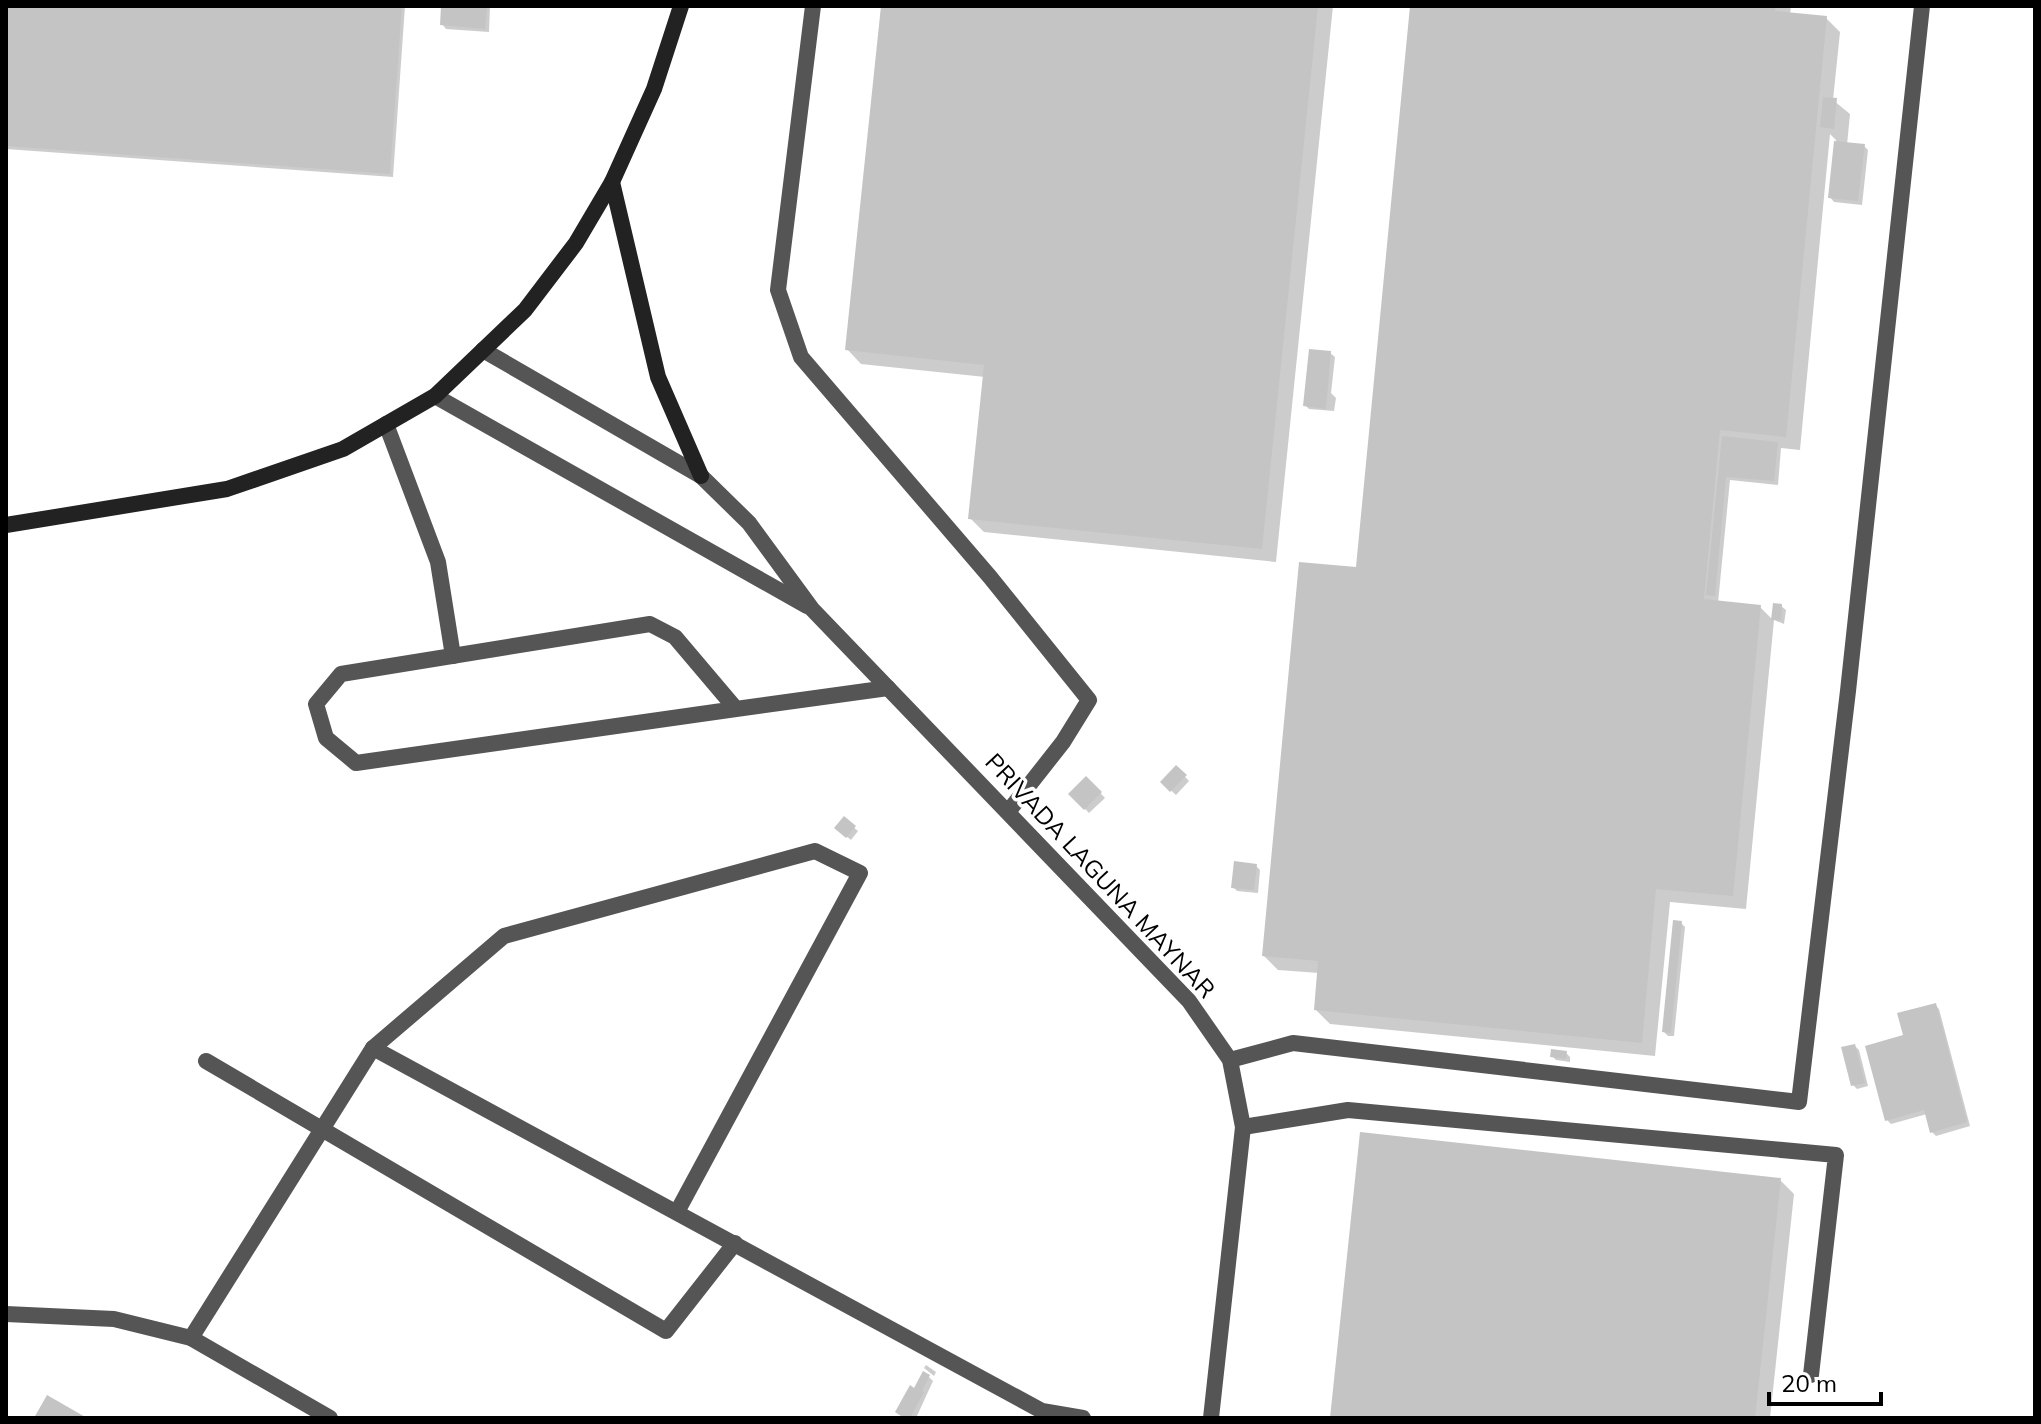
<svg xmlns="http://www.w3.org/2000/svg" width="2041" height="1424" viewBox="0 0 2041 1424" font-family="Mulish,sans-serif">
	<rect width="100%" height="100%" fill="#fff"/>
	<g fill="#0003">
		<path d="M 6,6 L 405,6 L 393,177 L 6,149 Z"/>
		<path d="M 443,6 L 490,6 L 489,32 L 446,29 L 442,24 Z"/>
		<path d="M 883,6 L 1333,6 L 1276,562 L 984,532 L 970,518 L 985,377 L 861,364 L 847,349 Z"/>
		<path d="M 1412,6 L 1791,6 L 1790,14 L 1826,18 L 1840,32 L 1833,100 L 1850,114 L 1847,145 L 1864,146 L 1868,150 L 1862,205 L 1834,202 L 1830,197 L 1836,140 L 1830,134 L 1800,450 L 1781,448 L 1778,485 L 1730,480 L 1718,603 L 1760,607 L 1773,620 L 1781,606 L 1786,610 L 1784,624 L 1774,620 L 1746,909 L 1670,902 L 1655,1056 L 1330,1024 L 1316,1010 L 1319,973 L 1278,970 L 1264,956 L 1358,569 Z"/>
		<path d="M 1330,353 L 1335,357 L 1331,393 L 1336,398 L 1334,411 L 1309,409 L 1305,405 Z"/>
		<path d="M 1176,767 L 1189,781 L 1176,795 L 1162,782 Z"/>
		<path d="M 1086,778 L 1105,798 L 1089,813 L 1071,794 Z"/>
		<path d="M 844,819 L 858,831 L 851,840 L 841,832 Z"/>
		<path d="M 1256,866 L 1260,870 L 1258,893 L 1237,891 L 1233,887 Z"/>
		<path d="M 1681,923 L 1685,927 L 1674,1036 L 1668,1036 L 1664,1032 Z"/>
		<path d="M 1935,1005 L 1939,1009 L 1970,1126 L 1936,1136 L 1932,1132 L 1927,1114 L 1891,1124 L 1887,1120 L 1905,1037 Z"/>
		<path d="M 1855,1046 L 1859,1050 L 1868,1086 L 1857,1089 L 1853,1085 Z"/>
		<path d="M 1566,1053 L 1570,1057 L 1570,1062 L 1556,1060 L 1552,1056 Z"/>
		<path d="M 1780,1180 L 1794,1194 L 1770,1418 L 1332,1418 Z"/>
		<path d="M 926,1365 L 936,1372 L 934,1376 L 924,1368 Z"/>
		<path d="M 929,1377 L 933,1381 L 916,1418 L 905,1418 L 915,1390 Z"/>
	</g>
	<g fill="#c4c4c4">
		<path d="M 6,6 L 402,6 L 390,174 L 6,146 Z"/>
		<path d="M 441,6 L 487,6 L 485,29 L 440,25 Z"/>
		<path d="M 881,6 L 1318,6 L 1262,549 L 968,519 L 984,365 L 845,350 Z"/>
		<path d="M 1410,6 L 1776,6 L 1775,11 L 1827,16 L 1786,437 L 1720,430 L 1704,599 L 1761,605 L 1733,896 L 1656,889 L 1642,1043 L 1314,1010 L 1318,961 L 1262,956 L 1299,562 L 1356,567 Z"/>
		<path d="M 1823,97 L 1837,98 L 1834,129 L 1820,127 Z"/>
		<path d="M 1834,141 L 1865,144 L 1858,201 L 1828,198 Z"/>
		<path d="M 1309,349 L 1331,351 L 1326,409 L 1303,406 Z"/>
		<path d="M 1722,436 L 1778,442 L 1774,481 L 1726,477 L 1715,596 L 1706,595 Z"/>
		<path d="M 1773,603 L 1782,604 L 1781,620 L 1771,620 Z"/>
		<path d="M 1176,765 L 1187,775 L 1170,792 L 1160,782 Z"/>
		<path d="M 1086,776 L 1102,792 L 1084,810 L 1068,794 Z"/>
		<path d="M 844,816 L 856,826 L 846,838 L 834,828 Z"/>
		<path d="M 1234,861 L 1257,864 L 1254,890 L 1231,888 Z"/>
		<path d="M 1673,920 L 1682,921 L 1671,1033 L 1662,1032 Z"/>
		<path d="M 1936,1003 L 1967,1122 L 1930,1133 L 1924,1110 L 1885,1121 L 1865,1046 L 1903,1035 L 1897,1013 Z"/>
		<path d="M 1855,1044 L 1865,1083 L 1851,1086 L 1841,1047 Z"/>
		<path d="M 1551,1049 L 1567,1051 L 1566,1059 L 1550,1057 Z"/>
		<path d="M 1360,1132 L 1781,1178 L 1755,1418 L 1330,1418 Z"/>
		<path d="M 923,1371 L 930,1375 L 922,1391 L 924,1392 L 910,1418 L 904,1418 L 895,1412 L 910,1385 L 914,1388 Z"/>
		<path d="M 47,1395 L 87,1418 L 34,1418 Z"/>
	</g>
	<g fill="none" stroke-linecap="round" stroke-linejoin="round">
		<g stroke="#555" stroke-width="16">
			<path d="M 813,6 L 778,290 L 801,357 L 990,577 L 1089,700 L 1063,742 L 1008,812"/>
			<path d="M 483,350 L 701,476 L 749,523 L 812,609 L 1189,1001 L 1230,1060 L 1243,1127 L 1211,1418"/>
			<path d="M 435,396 L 807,606"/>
			<path d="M 386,424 L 438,562 L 453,656"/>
			<path d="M 736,709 L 675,637 L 650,624 L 341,674 L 316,704 L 326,738 L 356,763 L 736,709 L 888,688"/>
			<path d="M 373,1048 L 1042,1411 L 1083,1418"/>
			<path d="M 1230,1060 L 1293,1043 L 1799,1102 L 1848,691 L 1922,6"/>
			<path d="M 206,1061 L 666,1331 L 735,1243"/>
			<path d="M 1243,1127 L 1348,1110 L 1836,1155 L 1811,1375"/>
			<path d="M 6,1314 L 114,1319 L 191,1338 L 330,1418"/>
			<path d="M 191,1338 L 373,1048 L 504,936 L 815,851 L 860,873 L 677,1212"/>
		</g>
		<g stroke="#222" stroke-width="16">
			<path d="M 612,182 L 658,377 L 701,476"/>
			<path d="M 6,525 L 227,489 L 343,449 L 435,396 L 525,310 L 576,243 L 612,182 L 654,89 L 681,6"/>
		</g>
	</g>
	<g text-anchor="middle" stroke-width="7" stroke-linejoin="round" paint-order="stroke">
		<g font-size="24" fill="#000" stroke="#fff">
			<text transform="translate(1100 876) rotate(47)" y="8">PRIVADA LAGUNA MAYNAR</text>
		</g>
	</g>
	<rect width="2041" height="1424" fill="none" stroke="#000000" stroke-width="16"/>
	<path d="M1769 1392v12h112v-12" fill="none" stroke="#000000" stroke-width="4"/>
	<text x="1781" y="1392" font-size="24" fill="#000000" stroke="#ffffff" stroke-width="6" paint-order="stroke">20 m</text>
</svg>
